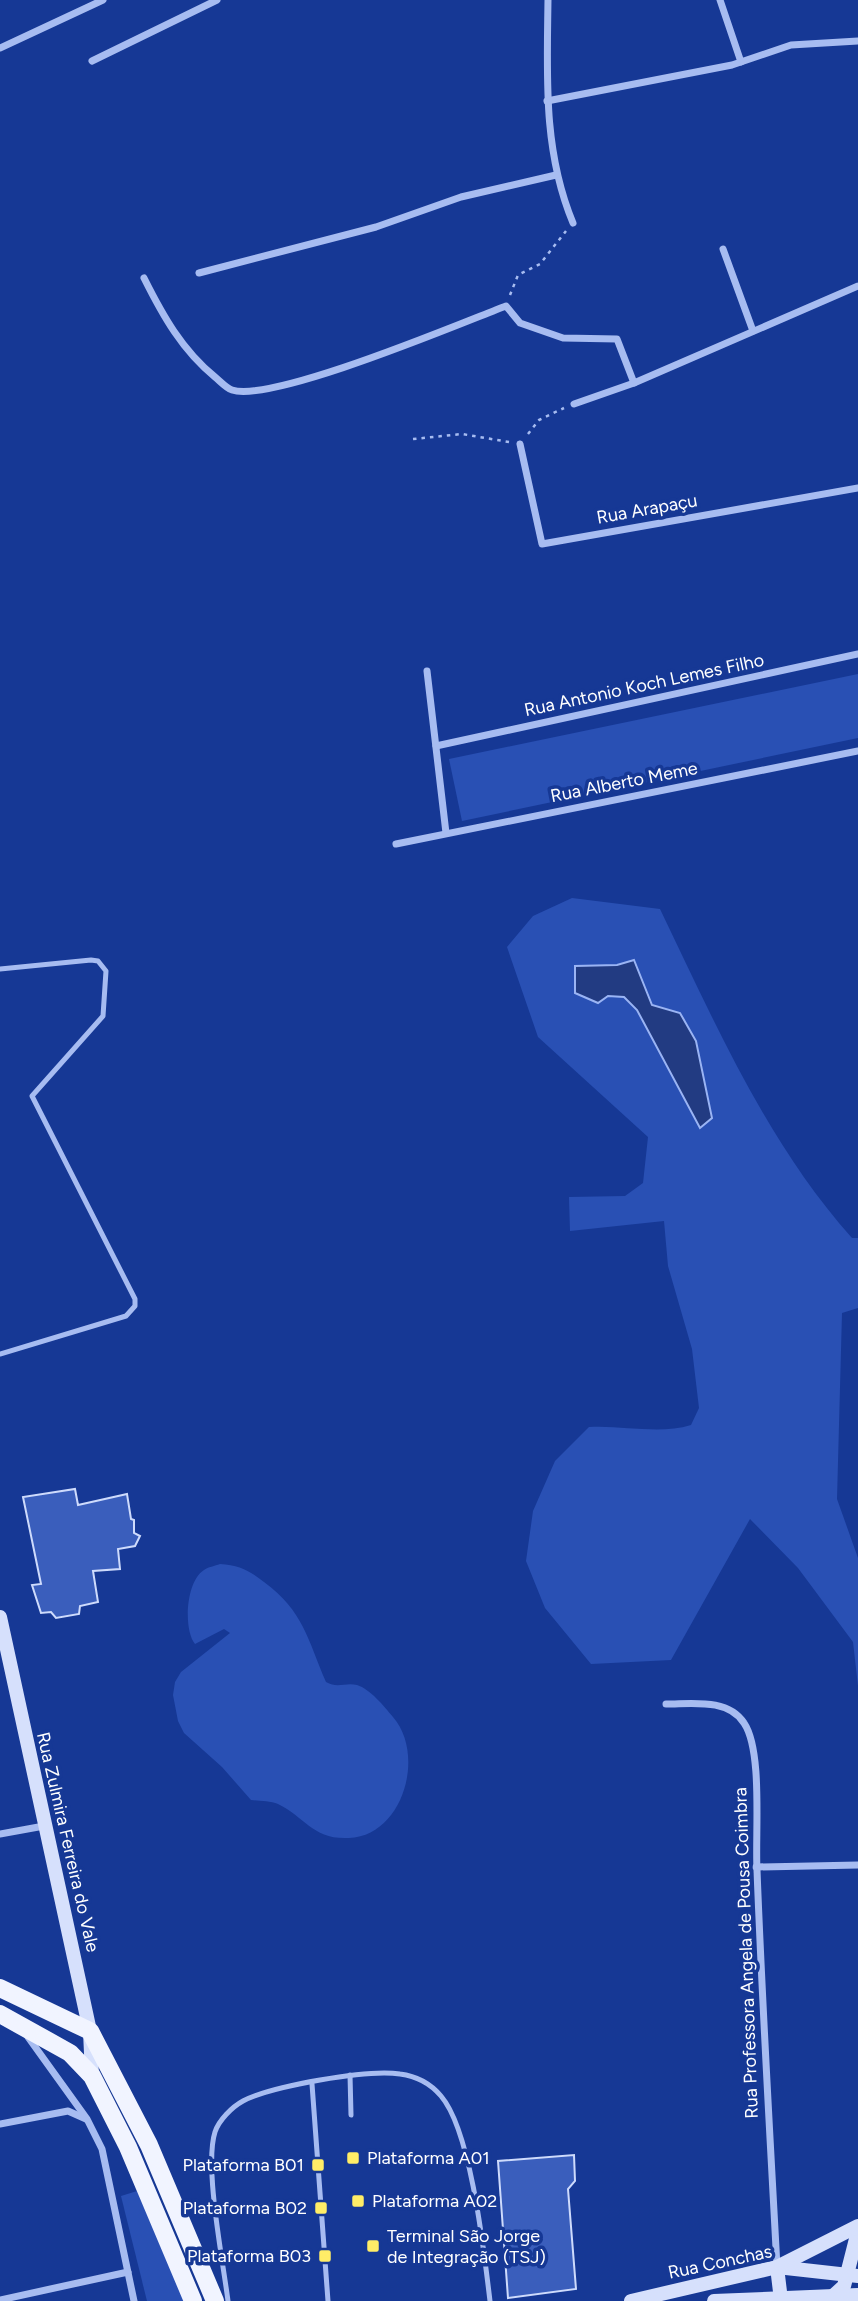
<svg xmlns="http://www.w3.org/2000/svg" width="858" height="2301" viewBox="0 0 858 2301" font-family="Figtree,sans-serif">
	<rect width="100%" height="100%" fill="#163895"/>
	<g fill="#2950b4">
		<path d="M 858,674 L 858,738 L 462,821 L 449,759 Z"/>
		<path d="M 572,898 L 660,909 C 715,1023 767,1143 852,1238 L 858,1238 L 858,1308 L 842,1313 L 837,1499 L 858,1558 L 858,1686 L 853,1642 L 798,1568 L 750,1519 L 671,1660 L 591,1664 L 545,1608 L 526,1561 L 533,1511 L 555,1461 L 589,1427 C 623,1425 659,1435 691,1425 L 699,1408 L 692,1349 L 668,1266 L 664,1221 L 570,1231 L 569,1197 L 625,1196 L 643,1183 L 648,1137 L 538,1037 L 507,947 L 533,916 Z"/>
		<path d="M 220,1564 C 239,1565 250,1571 264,1582 C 304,1612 307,1638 326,1682 C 338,1689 345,1682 357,1685 C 370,1689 384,1706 393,1717 C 426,1755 403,1836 349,1838 C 313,1840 305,1817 278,1804 C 270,1801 259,1801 251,1800 L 222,1767 L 184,1733 L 178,1721 L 173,1695 L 175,1682 L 181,1672 L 230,1633 L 224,1629 L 195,1644 C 183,1629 186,1581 204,1570 C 208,1567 215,1566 220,1564 Z"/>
		<path d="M 137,2191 L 184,2301 L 147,2301 L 121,2196 Z"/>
	</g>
	<path fill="#223b82" stroke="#9ab4f4" stroke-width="2" d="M 634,960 L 652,1005 L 680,1013 L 696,1041 L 712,1118 L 700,1128 L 637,1010 L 624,997 L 608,996 L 598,1003 L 575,993 L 575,966 L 617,965 Z"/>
	<g fill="#3a5ebc" stroke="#cedbfc" stroke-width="2">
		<path d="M 75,1489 L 78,1505 L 127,1494 L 131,1519 L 134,1520 L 134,1533 L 140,1536 L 135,1546 L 118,1549 L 120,1569 L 93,1571 L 98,1602 L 80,1606 L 79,1614 L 56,1618 L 51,1612 L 41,1613 L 32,1585 L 41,1584 L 23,1497 Z"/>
		<path d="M 574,2155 L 575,2181 L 568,2189 L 576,2289 L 508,2298 L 498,2161 Z"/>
	</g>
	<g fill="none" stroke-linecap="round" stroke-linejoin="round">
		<g stroke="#a7bcf1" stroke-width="2.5" stroke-dasharray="3.5 5" stroke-linecap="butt">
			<path d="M 510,295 L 518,275 L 540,264 L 566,231"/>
			<path d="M 528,434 L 539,420 L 564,408"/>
			<path d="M 413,439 L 462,434 L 509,442"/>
		</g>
		<g stroke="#a7bcf1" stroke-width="5">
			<path d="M 0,969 L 91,960 L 98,961 L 106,971 L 103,1016 L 32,1096 L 135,1299 L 135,1306 L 126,1316 L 0,1354"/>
			<path d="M 350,2075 L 351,2115"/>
			<path d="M 312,2084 L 328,2301"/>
			<path d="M 228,2301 C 223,2261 204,2166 215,2132 C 219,2120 232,2107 243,2101 C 272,2086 367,2069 400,2074 C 416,2076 430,2083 441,2096 C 471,2131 484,2252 490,2301"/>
		</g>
		<g stroke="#a7bcf1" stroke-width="7">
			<path d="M 548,0 C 547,77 543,151 573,223"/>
			<path d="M 720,0 L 741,62"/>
			<path d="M 0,48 L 103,0"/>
			<path d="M 92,61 L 217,0"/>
			<path d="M 547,101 L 732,65 L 791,45 L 858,41"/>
			<path d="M 723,249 L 753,331"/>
			<path d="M 199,273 L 376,227 L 461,197 L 556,175"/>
			<path d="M 144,278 C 163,316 182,350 215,377 C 220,381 226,388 232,390 C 272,403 459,324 506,306 L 520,323 L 563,338 L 617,339 L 634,383"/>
			<path d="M 574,404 L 634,383 L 858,286"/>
			<path d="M 520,444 L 542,544 L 858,488"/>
			<path d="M 427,671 L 446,833"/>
			<path d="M 436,746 L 858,654"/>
			<path d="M 396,844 L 858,751"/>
			<path d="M 666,1704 C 692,1704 728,1698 744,1723 C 763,1751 755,1834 757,1870 C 762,2002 770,2135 777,2267"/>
			<path d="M 0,1834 L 44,1826"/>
			<path d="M 756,1867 L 858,1865"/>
			<path d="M 28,2037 L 87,2119 L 102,2149 L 134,2301"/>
			<path d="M 0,2124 L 68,2111 L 86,2119"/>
			<path d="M 0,2300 L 128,2272"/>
		</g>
		<g stroke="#d6e0fc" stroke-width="14">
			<path d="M 0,1617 L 90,2031 L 92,2076"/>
			<path d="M 833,2296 L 844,2286 L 858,2231"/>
			<path d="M 781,2300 L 777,2267 L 858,2226"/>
			<path d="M 631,2301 L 777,2267 L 858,2276"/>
			<path d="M 714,2301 L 858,2295"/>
		</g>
		<g stroke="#f1f4ff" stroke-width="18">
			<path d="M 0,1988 L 90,2031 L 149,2145 L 215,2301"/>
			<path d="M 0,2014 L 70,2053 L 92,2076 L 128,2147 L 193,2301"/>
		</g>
	</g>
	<g fill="#ffed67" stroke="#163895" stroke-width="2.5">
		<rect x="346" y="2151" width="14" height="14" rx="3.5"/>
		<rect x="311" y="2158" width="14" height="14" rx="3.5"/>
		<rect x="351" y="2194" width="14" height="14" rx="3.5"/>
		<rect x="314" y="2201" width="14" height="14" rx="3.5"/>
		<rect x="366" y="2239" width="14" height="14" rx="3.5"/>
		<rect x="318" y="2249" width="14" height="14" rx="3.5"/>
	</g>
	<g text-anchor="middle" stroke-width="7" stroke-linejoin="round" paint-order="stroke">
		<g font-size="18" fill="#fff" stroke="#163895">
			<text transform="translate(647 509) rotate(-10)" y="6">Rua Arapaçu</text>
			<text transform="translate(644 685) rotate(-12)" y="6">Rua Antonio Koch Lemes Filho</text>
			<text transform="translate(624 782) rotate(-11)" y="6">Rua Alberto Meme</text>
			<text transform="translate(68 1842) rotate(77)" y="6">Rua Zulmira Ferreira do Vale</text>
			<text transform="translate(746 1953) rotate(-92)" y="6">Rua Professora Angela de Pousa Coimbra</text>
			<text transform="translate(720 2262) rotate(-12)" y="6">Rua Conchas</text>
		</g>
		<g font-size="18" fill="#fff" stroke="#163895" text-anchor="start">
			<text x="367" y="2164">Plataforma A01</text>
			<text x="304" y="2171" text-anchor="end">Plataforma B01</text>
			<text x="372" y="2207">Plataforma A02</text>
			<text x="307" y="2214" text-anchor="end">Plataforma B02</text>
			<text x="387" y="2242">Terminal São Jorge<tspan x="387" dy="21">de Integração (TSJ)</tspan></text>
			<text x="311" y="2262" text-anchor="end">Plataforma B03</text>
		</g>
	</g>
</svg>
